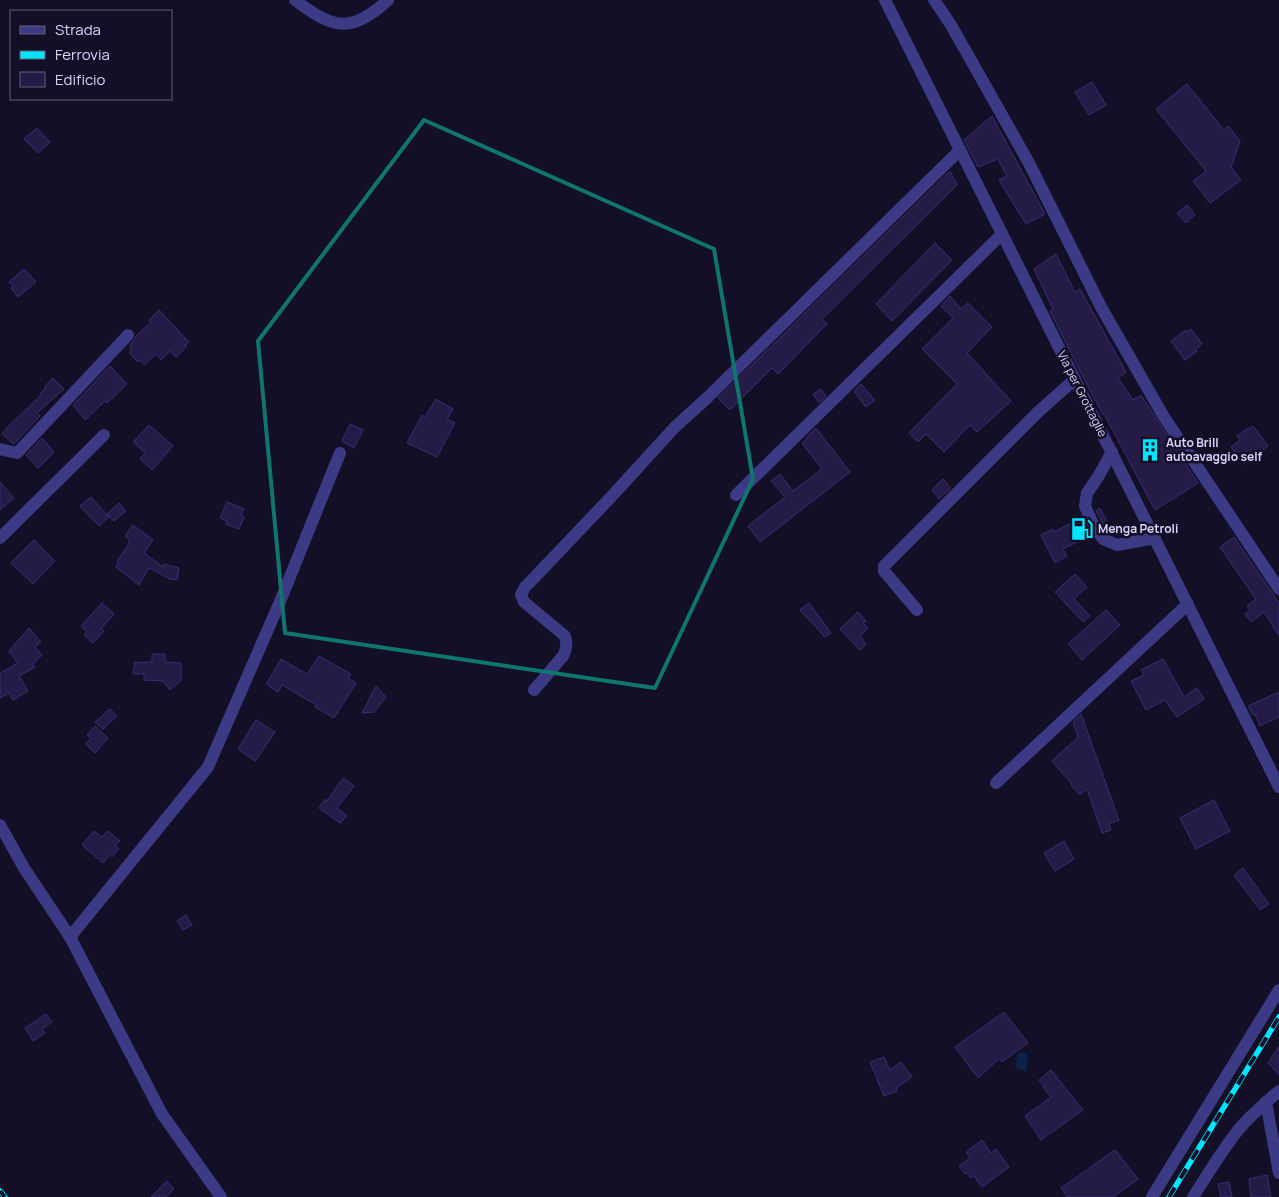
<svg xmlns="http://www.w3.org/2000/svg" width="1279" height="1197" viewBox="0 0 1279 1197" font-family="Manrope,sans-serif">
	<rect width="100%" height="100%" fill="#130f26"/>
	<path fill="#0c2248" d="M 1020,1052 L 1026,1053 L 1028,1056 C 1026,1062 1029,1067 1025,1071 L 1015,1067 L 1018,1054 Z"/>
	<g fill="#241b47" stroke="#3b2d73">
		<path d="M 1092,82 L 1106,105 L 1089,115 L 1075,92 Z"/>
		<path d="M 1187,84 L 1224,130 L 1228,126 L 1240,141 L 1231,167 L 1241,180 L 1210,203 L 1193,181 L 1206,171 L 1156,109 Z"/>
		<path d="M 992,116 L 1045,214 L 1026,224 L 999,180 L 1007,176 L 998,159 L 978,167 L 964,140 Z"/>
		<path d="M 37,128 L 50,142 L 38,153 L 24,139 Z"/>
		<path d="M 950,171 L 957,185 L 822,319 L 827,324 L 778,374 L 772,368 L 730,410 L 718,398 Z"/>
		<path d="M 1187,205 L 1195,215 L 1186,223 L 1177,213 Z"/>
		<path d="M 935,243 L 952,260 L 892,321 L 876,304 Z"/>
		<path d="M 1056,254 L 1075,292 L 1080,289 L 1126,372 L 1118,378 L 1133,400 L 1141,395 L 1198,483 L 1155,510 L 1104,414 L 1103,415 L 1080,371 L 1050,311 L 1053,309 L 1034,269 Z"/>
		<path d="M 24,269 L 36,282 L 18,297 L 11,288 L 13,286 L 9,282 Z"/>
		<path d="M 950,296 L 961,309 L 968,303 L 992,327 L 967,353 L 1011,401 L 977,432 L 970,425 L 944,452 L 926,434 L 918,442 L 909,433 L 957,384 L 922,349 L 953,318 L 941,306 Z"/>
		<path d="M 159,310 L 189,342 L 185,345 L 187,346 L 176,357 L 170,351 L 161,360 L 156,354 L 144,365 L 140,360 L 138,362 L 130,354 L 131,344 L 136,336 L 151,322 L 149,320 Z"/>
		<path d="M 1191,329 L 1202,344 L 1195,349 L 1197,351 L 1185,360 L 1171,341 L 1186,330 L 1187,332 Z"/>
		<path d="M 110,366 L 127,384 L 107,403 L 105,401 L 85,420 L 73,405 Z"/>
		<path d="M 53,378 L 64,389 L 37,413 L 40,416 L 14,444 L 13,444 L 2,434 L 8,427 L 41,395 L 40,394 L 46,387 L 45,386 Z"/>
		<path d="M 861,384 L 875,400 L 866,407 L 854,391 Z"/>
		<path d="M 821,389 L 826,396 L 819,403 L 813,394 Z"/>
		<path d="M 436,399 L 453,409 L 447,419 L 455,423 L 437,457 L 407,443 L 422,415 L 425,417 Z"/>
		<path d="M 350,424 L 363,430 L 354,448 L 342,441 Z"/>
		<path d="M 149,425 L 173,446 L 152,470 L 140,459 L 145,453 L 133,442 Z"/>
		<path d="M 1253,426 L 1268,446 L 1244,464 L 1231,447 L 1240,440 L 1237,436 L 1248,428 L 1250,429 Z"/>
		<path d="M 816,428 L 850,472 L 760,542 L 748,526 L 785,497 L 771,481 L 780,474 L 793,491 L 822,469 L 802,443 L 807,439 L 806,438 Z"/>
		<path d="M 42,438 L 54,452 L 38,468 L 26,455 Z"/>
		<path d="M 943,479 L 951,488 L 939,499 L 932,490 Z"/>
		<path d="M 0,482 L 14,498 L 0,510 Z"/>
		<path d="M 91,497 L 109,517 L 99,526 L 80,506 Z"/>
		<path d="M 227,502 L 244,509 L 241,515 L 244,517 L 239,529 L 226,524 L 227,521 L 220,518 Z"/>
		<path d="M 119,503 L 126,511 L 114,521 L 107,514 Z"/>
		<path d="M 1100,508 L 1109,525 L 1105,527 L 1096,511 Z"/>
		<path d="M 1081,518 L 1091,535 L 1063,549 L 1067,556 L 1055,563 L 1041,535 L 1053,529 L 1054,532 Z"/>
		<path d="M 133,525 L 153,540 L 144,553 L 163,567 L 164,564 L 179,568 L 177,580 L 170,579 L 149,568 L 139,585 L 116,567 L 119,562 L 117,561 L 129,544 L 128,543 L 130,540 L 125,536 Z"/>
		<path d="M 1234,537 L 1279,603 L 1279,636 L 1264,612 L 1251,622 L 1245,614 L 1250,610 L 1247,606 L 1256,599 L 1220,547 Z"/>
		<path d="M 34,540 L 55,561 L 33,584 L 11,563 Z"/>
		<path d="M 1075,574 L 1087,587 L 1074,599 L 1090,616 L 1083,622 L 1055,592 Z"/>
		<path d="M 102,603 L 114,614 L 101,629 L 104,631 L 93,643 L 84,635 L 87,632 L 81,626 Z"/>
		<path d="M 809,603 L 831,633 L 825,637 L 800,610 Z"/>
		<path d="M 1106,610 L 1120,625 L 1082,660 L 1068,644 Z"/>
		<path d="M 858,612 L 866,621 L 863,623 L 868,628 L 860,636 L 866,644 L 860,650 L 840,629 Z"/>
		<path d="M 29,628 L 41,642 L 35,647 L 42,655 L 33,664 L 35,667 L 19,676 L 28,691 L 13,700 L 9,693 L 0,698 L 0,673 L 18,663 L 9,651 Z"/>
		<path d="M 152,654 L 165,654 L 165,662 L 181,663 L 181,680 L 170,690 L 163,681 L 144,680 L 144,674 L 133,674 L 135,662 L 145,663 L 145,662 L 152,662 Z"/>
		<path d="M 319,656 L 351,674 L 348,678 L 356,683 L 334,718 L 315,707 L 316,705 L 282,685 L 278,692 L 266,684 L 281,659 L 307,674 Z"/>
		<path d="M 1163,659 L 1184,697 L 1197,688 L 1204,699 L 1177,717 L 1165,700 L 1146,710 L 1131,681 L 1144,675 L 1141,670 Z"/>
		<path d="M 376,686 L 386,697 L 374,712 L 362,713 Z"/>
		<path d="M 1279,692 L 1279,717 L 1260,726 L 1255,714 L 1253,715 L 1248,706 Z"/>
		<path d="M 110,709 L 117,716 L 103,729 L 95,722 Z"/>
		<path d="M 1081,714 L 1119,820 L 1109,824 L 1111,830 L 1102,833 L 1087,789 L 1080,795 L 1071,785 L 1072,784 L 1052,761 L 1078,737 L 1073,722 Z"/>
		<path d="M 256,720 L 275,732 L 255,761 L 238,749 Z"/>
		<path d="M 95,726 L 108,738 L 95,753 L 86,744 L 91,738 L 87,735 Z"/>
		<path d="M 343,778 L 354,786 L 337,808 L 347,816 L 340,823 L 319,808 L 325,799 L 327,801 Z"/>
		<path d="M 1214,800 L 1230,831 L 1196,849 L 1180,818 Z"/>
		<path d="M 94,831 L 102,837 L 108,831 L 120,841 L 115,846 L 119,849 L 112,857 L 110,855 L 103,863 L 82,845 Z"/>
		<path d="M 1064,841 L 1074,859 L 1055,871 L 1044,853 Z"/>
		<path d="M 1243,868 L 1269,904 L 1260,910 L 1234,875 Z"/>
		<path d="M 186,915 L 192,925 L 183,930 L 177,921 Z"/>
		<path d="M 1004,1012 L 1028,1043 L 1002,1062 L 1000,1058 L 978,1078 L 955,1047 Z"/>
		<path d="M 46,1014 L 52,1022 L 42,1029 L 45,1033 L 33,1041 L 25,1028 Z"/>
		<path d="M 1279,1046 L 1279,1075 L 1268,1063 Z"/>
		<path d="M 884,1057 L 890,1070 L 901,1062 L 912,1077 L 896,1088 L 897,1091 L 884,1096 L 870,1062 Z"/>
		<path d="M 1051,1070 L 1083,1110 L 1041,1140 L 1025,1116 L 1051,1097 L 1043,1087 L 1044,1086 L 1039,1080 Z"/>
		<path d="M 982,1140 L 991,1153 L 996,1149 L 1009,1167 L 982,1187 L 974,1176 L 971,1178 L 967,1173 L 965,1174 L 959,1166 L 970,1158 L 966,1152 Z"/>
		<path d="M 1115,1150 L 1138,1179 L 1113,1197 L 1067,1197 L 1061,1188 Z"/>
		<path d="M 1267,1175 L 1271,1197 L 1251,1197 L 1249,1179 Z"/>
		<path d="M 167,1181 L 174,1189 L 166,1197 L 151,1197 Z"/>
		<path d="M 1229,1182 L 1232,1197 L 1221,1197 L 1218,1184 Z"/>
	</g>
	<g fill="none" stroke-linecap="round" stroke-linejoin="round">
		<g stroke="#3d3a85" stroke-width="12">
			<path d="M 295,0 C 333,29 351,34 388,0"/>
			<path d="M 885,0 L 1279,787"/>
			<path d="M 934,0 L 951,25 L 1029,163 L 1101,307 L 1164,417 L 1279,589"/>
			<path d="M 0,449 L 17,453 L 128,335"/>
			<path d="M 1112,452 L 1098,477 L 1087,493 L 1085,506 L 1092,522 L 1103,539 L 1117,545 L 1155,538"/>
			<path d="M 736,495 L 1002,234"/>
			<path d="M 0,538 L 104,435"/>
			<path d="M 917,610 L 884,571 L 884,566 L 1037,413 L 1075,379"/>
			<path d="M 534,690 L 563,656 C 567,649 567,644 565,636 L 524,602 L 521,595 L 525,587 L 533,579 L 611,497 L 675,427 L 708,397 L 960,150"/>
			<path d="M 996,783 L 1188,604"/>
			<path d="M 0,825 L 24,868 L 70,937 L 162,1114 L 221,1197"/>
			<path d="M 70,937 L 208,767 L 279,604 L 340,453"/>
			<path d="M 1266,1102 L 1279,1173"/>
			<path d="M 1152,1197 L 1279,990"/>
			<path d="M 1193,1197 C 1208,1174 1222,1150 1239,1129 C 1251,1115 1265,1103 1279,1091"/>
		</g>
		<defs>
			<g id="rail">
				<path d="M 0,1191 L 5,1197"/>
				<path d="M 1169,1197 L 1279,1017"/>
			</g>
		</defs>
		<use href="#rail" stroke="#00e5ff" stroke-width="5.5"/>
		<use href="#rail" stroke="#130f26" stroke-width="4" stroke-dasharray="11" stroke-linecap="butt"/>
	</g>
	<path fill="none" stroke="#0f766e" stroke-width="4" stroke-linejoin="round" d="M 424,120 L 714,249 L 753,479 L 655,688 L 285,633 L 258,341 Z"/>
	<defs>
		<symbol id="building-bare" viewBox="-9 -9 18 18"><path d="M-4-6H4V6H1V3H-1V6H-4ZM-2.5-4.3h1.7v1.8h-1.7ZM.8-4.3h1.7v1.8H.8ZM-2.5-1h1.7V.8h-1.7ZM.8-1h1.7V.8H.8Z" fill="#00e5ff" stroke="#130f26" stroke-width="2.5" paint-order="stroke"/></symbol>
		<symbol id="fuel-bare" viewBox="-9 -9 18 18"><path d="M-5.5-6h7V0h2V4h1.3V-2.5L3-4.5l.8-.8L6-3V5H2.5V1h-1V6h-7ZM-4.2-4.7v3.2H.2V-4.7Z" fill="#00e5ff" stroke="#130f26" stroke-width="2.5" paint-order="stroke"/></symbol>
	</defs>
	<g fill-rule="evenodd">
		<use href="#building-bare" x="1134" y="434" width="32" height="32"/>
		<use href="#fuel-bare" x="1066" y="513" width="32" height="32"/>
	</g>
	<g text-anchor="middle" stroke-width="5" stroke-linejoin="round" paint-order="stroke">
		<g font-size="12" fill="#d9d4ff" stroke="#130f26">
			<text transform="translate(1082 394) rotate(63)" y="4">Via per Grottaglie</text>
		</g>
		<g font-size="12" font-weight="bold" fill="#d9d4ff" stroke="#130f26" text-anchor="start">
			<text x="1166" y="447">Auto Brill<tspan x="1166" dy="14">autoavaggio self</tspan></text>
			<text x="1098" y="533">Menga Petroli</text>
		</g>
	</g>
	<rect x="10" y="10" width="162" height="90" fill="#130f26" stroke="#625e7d"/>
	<rect x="20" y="26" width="25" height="8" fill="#3d3a85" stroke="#625e7d"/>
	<text x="55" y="35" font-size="15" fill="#d9d4ff">Strada</text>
	<rect x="20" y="51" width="25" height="8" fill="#00e5ff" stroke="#625e7d"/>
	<text x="55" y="60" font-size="15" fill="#d9d4ff">Ferrovia</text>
	<rect x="20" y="72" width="25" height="15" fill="#241b47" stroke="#625e7d"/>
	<text x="55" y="85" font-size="15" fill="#d9d4ff">Edificio</text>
</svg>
